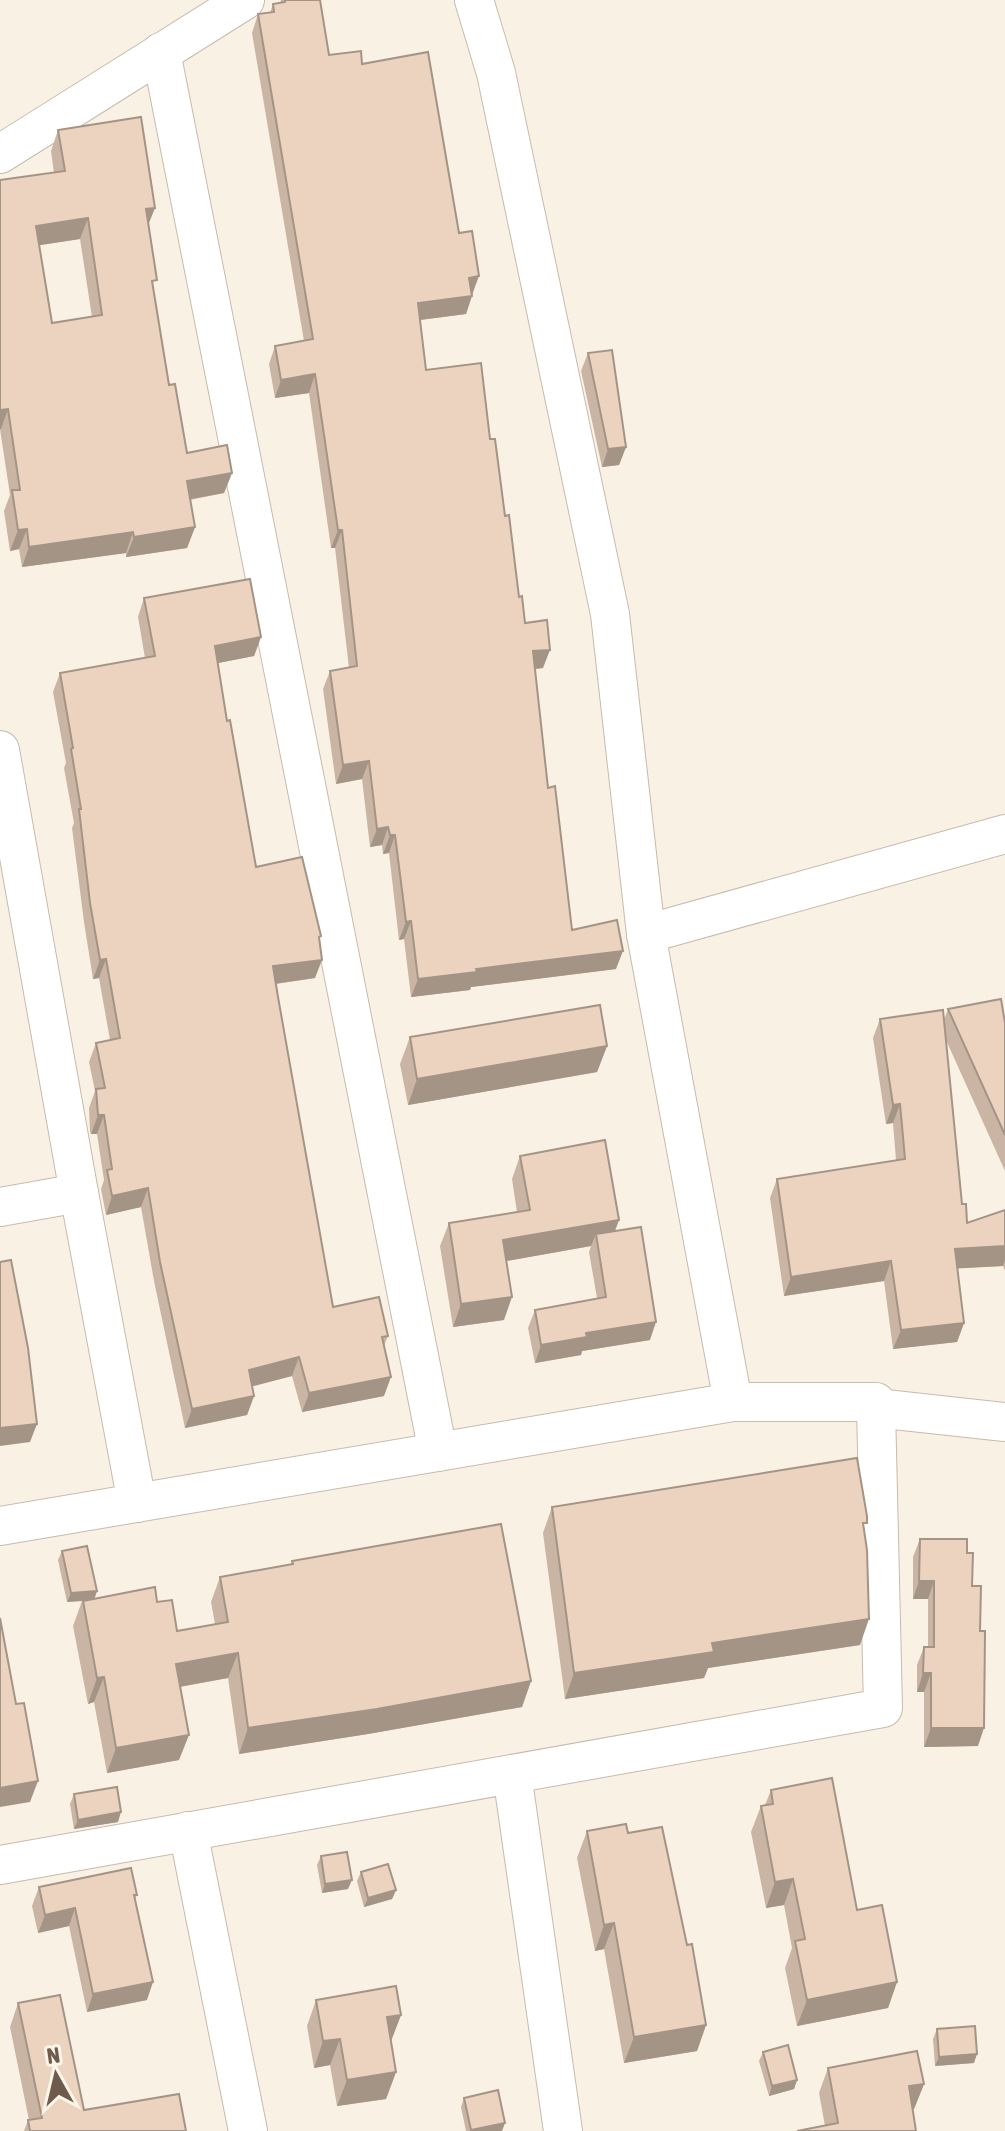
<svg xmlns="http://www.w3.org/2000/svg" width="1005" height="2131" viewBox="0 0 1005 2131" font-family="'Asap Condensed',sans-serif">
	<rect width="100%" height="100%" fill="#f9f2e4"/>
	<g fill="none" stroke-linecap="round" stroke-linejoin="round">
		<defs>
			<g id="street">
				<path d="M 474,0 L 496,73 L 610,614 L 646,934 L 733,1402"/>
				<path d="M 161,52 L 438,1452"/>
				<path d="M 0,154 L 245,0"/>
				<path d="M 0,750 L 79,1193 L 137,1503"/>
				<path d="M 646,934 L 1005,834"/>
				<path d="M 0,1207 L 79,1193"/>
				<path d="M 0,1526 L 733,1402 L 876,1402 L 876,1408 L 1005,1422"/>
				<path d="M 512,1774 L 563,2131"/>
				<path d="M 188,1831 L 248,2131"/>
				<path d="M 0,1865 L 883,1708 L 876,1408"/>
			</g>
		</defs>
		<use href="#street" stroke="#c8baac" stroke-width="40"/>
		<use href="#street" stroke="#fff" stroke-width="38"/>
	</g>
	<g fill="#cab5a4" fill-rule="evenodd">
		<path d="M 281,0 L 320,0 L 329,55 L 362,64 L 459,233 L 472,295 L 466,314 L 420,320 L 426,370 L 490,439 L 519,597 L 525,623 L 543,668 L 535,669 L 548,788 L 572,930 L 616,969 L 471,987 L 470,990 L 411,997 L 404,939 L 399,940 L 389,853 L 383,854 L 382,845 L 370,847 L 362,779 L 336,784 L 323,689 L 330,671 L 349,668 L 335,548 L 331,548 L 309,393 L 275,398 L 269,364 L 275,346 L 304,341 L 252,33 L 258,14 L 270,13 L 273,4 L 280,3 Z"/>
		<path d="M 58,130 L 148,226 L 153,288 L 169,385 L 187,453 L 232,473 L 224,493 L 190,500 L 195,527 L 187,548 L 126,557 L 126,553 L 22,567 L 19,549 L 10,551 L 4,511 L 10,495 L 0,429 L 0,180 L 54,173 L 51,151 ZM 80,239 L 92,317 L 52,323 L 39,245 Z"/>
		<path d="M 588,353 L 626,447 L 619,465 L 602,467 L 581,371 Z"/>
		<path d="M 144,598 L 261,637 L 254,656 L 218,663 L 227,721 L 256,867 L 319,941 L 315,978 L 276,984 L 333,1307 L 388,1336 L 384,1346 L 384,1396 L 302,1412 L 292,1376 L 252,1386 L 254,1396 L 247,1415 L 185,1428 L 154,1281 L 141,1207 L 106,1215 L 101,1189 L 104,1180 L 97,1134 L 91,1134 L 90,1132 L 89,1108 L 95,1091 L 89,1062 L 96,1043 L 110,1040 L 99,978 L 93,979 L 84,922 L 72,828 L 74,823 L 64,768 L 66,763 L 53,692 L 60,673 L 145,658 L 138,617 Z"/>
		<path d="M 948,1009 L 1005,1023 L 1005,1171 L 946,1040 L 962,1204 L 967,1223 L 1005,1210 L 1005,1271 L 1003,1266 L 957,1268 L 964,1323 L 957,1342 L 893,1349 L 884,1281 L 784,1296 L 770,1198 L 777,1179 L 896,1160 L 893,1123 L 886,1124 L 873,1038 L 880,1019 L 944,1020 Z"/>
		<path d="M 410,1037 L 607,1046 L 597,1072 L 408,1105 L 400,1064 Z"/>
		<path d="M 520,1156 L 619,1220 L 615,1231 L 650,1340 L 582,1351 L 581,1355 L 535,1363 L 528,1328 L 535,1310 L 597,1298 L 589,1252 L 591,1246 L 507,1261 L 504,1320 L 453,1327 L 440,1246 L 449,1223 L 517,1212 L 512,1179 Z"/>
		<path d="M 552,1507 L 864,1529 L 860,1645 L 708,1668 L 704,1678 L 565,1699 L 543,1533 Z"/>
		<path d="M 920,1539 L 967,1553 L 972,1586 L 978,1746 L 924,1747 L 924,1692 L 917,1692 L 917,1665 L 924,1647 L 928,1647 L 928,1599 L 913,1599 L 913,1557 Z"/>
		<path d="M 62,1551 L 97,1591 L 94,1599 L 157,1602 L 177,1631 L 215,1624 L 211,1602 L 220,1577 L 291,1564 L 292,1561 L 531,1681 L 522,1707 L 368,1734 L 239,1754 L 228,1678 L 180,1687 L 179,1760 L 107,1773 L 94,1702 L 88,1704 L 73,1626 L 82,1601 L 67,1602 L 58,1560 Z"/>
		<path d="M 771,1790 L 857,1910 L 897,1982 L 888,2008 L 797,2026 L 785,1968 L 792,1948 L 784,1905 L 766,1908 L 751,1832 L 761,1806 L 765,1805 Z"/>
		<path d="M 74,1794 L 118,1822 L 74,1829 L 70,1804 Z"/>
		<path d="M 587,1831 L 628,1833 L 687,1945 L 706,2025 L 697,2051 L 624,2063 L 604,1949 L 595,1951 L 577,1858 Z"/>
		<path d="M 321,1856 L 348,1889 L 322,1893 L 317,1865 Z"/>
		<path d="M 361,1872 L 396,1890 L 392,1899 L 364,1907 L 357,1881 Z"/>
		<path d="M 39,1887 L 137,1895 L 135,1899 L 147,2000 L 87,2012 L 69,1926 L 38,1933 L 32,1906 Z"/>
		<path d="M 316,2000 L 401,2015 L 391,2041 L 396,2072 L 386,2099 L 337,2106 L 330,2065 L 314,2068 L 307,2026 Z"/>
		<path d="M 18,2003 L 84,2110 L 186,2131 L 24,2131 L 28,2120 L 29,2120 L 10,2027 Z"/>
		<path d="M 937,2029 L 974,2063 L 935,2066 L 933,2039 Z"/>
		<path d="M 763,2052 L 797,2080 L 794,2089 L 769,2096 L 759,2061 Z"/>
		<path d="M 828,2068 L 924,2084 L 914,2109 L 825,2126 L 819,2093 Z"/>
		<path d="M 464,2098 L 502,2131 L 466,2131 L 461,2107 Z"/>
	</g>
	<g fill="#a49486">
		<path d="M 155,208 L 147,228 L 146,209 Z"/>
		<path d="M 88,218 L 80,239 L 28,247 L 36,226 Z"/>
		<path d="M 479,276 L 472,295 L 469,278 Z"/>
		<path d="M 472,296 L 466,314 L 412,321 L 418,303 Z"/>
		<path d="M 315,374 L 309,393 L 275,398 L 281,380 Z"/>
		<path d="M 8,409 L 1,429 L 0,429 L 0,410 Z"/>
		<path d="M 626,447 L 619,465 L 602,467 L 608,449 Z"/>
		<path d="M 232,473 L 224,493 L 180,501 L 187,481 Z"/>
		<path d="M 195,527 L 187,548 L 126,557 L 134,537 Z"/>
		<path d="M 27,529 L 19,549 L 10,551 L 18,530 Z"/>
		<path d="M 338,530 L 342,530 L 335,548 L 331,548 Z"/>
		<path d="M 133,532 L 126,553 L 22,567 L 29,547 Z"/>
		<path d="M 261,637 L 254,656 L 208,665 L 215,646 Z"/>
		<path d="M 550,650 L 543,668 L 526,670 L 533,651 Z"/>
		<path d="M 369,761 L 362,779 L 336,784 L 343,765 Z"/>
		<path d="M 388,827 L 382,845 L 370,847 L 377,829 Z"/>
		<path d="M 390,835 L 395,835 L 389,853 L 383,854 Z"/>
		<path d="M 411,921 L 404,939 L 399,940 L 406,922 Z"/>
		<path d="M 623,951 L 616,969 L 471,987 L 470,990 L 411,997 L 418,979 L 476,969 Z"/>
		<path d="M 106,959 L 99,978 L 93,979 L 100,960 Z"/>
		<path d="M 322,960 L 315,978 L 266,985 L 273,966 Z"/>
		<path d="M 607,1046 L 597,1072 L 408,1105 L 417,1079 Z"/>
		<path d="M 900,1104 L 893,1123 L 886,1124 L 893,1105 Z"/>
		<path d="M 98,1115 L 104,1115 L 97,1134 L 91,1134 Z"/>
		<path d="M 148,1188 L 141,1207 L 106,1215 L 112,1196 Z"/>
		<path d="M 619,1220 L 610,1243 L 596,1234 L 591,1246 L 495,1263 L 503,1240 Z"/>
		<path d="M 1005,1246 L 1005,1260 L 1003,1266 L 948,1269 L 955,1249 Z"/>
		<path d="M 891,1261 L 884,1281 L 784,1296 L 791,1277 Z"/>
		<path d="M 512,1297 L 504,1320 L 453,1327 L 461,1304 Z"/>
		<path d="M 656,1322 L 650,1340 L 582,1351 L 581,1355 L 535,1363 L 541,1345 L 586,1333 Z"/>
		<path d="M 964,1323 L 957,1342 L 893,1349 L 901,1330 Z"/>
		<path d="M 299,1357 L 292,1376 L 242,1389 L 249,1370 Z"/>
		<path d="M 391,1377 L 384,1396 L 302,1412 L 309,1393 Z"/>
		<path d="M 254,1396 L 247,1415 L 185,1428 L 192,1409 Z"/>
		<path d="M 37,1424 L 30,1442 L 0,1446 L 0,1428 Z"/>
		<path d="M 919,1581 L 934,1581 L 928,1599 L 913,1599 Z"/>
		<path d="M 97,1591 L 94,1600 L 67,1602 L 71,1593 Z"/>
		<path d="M 869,1619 L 860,1645 L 708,1668 L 704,1678 L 565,1699 L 574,1673 L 712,1643 Z"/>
		<path d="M 238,1653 L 228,1678 L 167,1689 L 176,1664 Z"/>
		<path d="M 923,1673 L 931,1673 L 924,1692 L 917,1692 Z"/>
		<path d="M 104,1677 L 94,1702 L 88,1704 L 97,1678 Z"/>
		<path d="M 531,1681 L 522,1707 L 368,1734 L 239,1754 L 248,1728 Z"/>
		<path d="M 931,1728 L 984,1728 L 978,1746 L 924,1747 Z"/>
		<path d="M 189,1735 L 179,1760 L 107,1773 L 116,1748 Z"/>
		<path d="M 38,1781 L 30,1802 L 0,1807 L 0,1788 Z"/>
		<path d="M 121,1812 L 118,1822 L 74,1829 L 78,1820 Z"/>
		<path d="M 793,1879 L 784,1905 L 766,1908 L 775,1882 Z"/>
		<path d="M 352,1880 L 348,1889 L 322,1893 L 325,1884 Z"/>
		<path d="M 396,1890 L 392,1899 L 364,1907 L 368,1898 Z"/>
		<path d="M 75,1908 L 69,1926 L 38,1933 L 45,1915 Z"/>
		<path d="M 614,1923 L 604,1949 L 595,1951 L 604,1925 Z"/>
		<path d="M 153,1982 L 147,2000 L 87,2012 L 93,1994 Z"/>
		<path d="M 897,1982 L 888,2008 L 797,2026 L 807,2000 Z"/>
		<path d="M 401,2015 L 391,2041 L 377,2043 L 387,2017 Z"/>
		<path d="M 706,2025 L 697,2051 L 624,2063 L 634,2037 Z"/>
		<path d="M 340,2039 L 330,2065 L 314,2068 L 323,2041 Z"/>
		<path d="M 977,2054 L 974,2063 L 935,2066 L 939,2057 Z"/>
		<path d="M 396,2072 L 386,2099 L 337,2106 L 347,2080 Z"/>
		<path d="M 797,2080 L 794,2089 L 769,2096 L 772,2086 Z"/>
		<path d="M 924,2084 L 914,2109 L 899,2111 L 909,2086 Z"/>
		<path d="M 505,2123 L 502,2131 L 470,2131 L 471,2130 Z"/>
	</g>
	<g fill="#ebd3bf" stroke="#a49486" stroke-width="2" fill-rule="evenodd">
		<path d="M 285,0 L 320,0 L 329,55 L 361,51 L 362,64 L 428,52 L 459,233 L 472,231 L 479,276 L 469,278 L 472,296 L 418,303 L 426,370 L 481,363 L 490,439 L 495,439 L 505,516 L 509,515 L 519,597 L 522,596 L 525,623 L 547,620 L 550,650 L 533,651 L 548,788 L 555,786 L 572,930 L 617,920 L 623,951 L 476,969 L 477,972 L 418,979 L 411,921 L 406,922 L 395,835 L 390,835 L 388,827 L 377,829 L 369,761 L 343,765 L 330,671 L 357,666 L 342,530 L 338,530 L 315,374 L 281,380 L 275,346 L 313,339 L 258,14 L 274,12 L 273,4 L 285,2 Z"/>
		<path d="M 141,117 L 155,208 L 146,209 L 157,280 L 152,281 L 169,385 L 175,384 L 187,453 L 227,445 L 232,473 L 187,481 L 195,527 L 134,537 L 133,532 L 29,547 L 27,529 L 18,530 L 12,490 L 20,490 L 8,409 L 0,410 L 0,180 L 65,171 L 58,130 ZM 88,218 L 102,315 L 52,323 L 36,226 Z"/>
		<path d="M 612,350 L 626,447 L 608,449 L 588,353 Z"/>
		<path d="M 250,579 L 261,637 L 215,646 L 227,721 L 230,720 L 256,867 L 302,857 L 321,936 L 319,937 L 322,960 L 273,966 L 278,997 L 333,1307 L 379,1297 L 388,1336 L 382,1337 L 391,1377 L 309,1393 L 299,1357 L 249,1370 L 254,1396 L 192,1409 L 160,1262 L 148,1188 L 112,1196 L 107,1170 L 112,1169 L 104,1115 L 98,1115 L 96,1089 L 105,1088 L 96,1043 L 120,1038 L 106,959 L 100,960 L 90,903 L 79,809 L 81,809 L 71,749 L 73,748 L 60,673 L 155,656 L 144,598 Z"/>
		<path d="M 1001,999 L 1005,1023 L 1005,1135 L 948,1009 Z"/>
		<path d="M 600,1005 L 607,1046 L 417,1079 L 410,1037 Z"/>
		<path d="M 943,1010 L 962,1204 L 966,1204 L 967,1223 L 1005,1210 L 1005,1246 L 955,1249 L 964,1323 L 901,1330 L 891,1261 L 791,1277 L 777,1179 L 905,1159 L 900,1104 L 893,1105 L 880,1019 Z"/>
		<path d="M 605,1140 L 619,1220 L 503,1240 L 512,1297 L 461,1304 L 449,1223 L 530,1210 L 520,1156 Z"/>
		<path d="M 641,1227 L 656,1322 L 586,1333 L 587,1337 L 541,1345 L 535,1310 L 606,1297 L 596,1234 Z"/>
		<path d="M 11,1260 L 28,1348 L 37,1424 L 0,1428 L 0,1262 Z"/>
		<path d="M 857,1458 L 867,1516 L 867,1523 L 863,1523 L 867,1550 L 869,1619 L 712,1643 L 714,1652 L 574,1673 L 552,1507 Z"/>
		<path d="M 501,1524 L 531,1681 L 377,1709 L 248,1728 L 238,1653 L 176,1664 L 189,1735 L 116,1748 L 104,1677 L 97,1678 L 83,1601 L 155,1587 L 157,1602 L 172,1600 L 177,1631 L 228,1622 L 220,1577 L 293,1564 L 292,1561 Z"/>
		<path d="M 920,1539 L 967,1539 L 967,1553 L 973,1553 L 972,1586 L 981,1586 L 980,1631 L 985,1631 L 984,1728 L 931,1728 L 931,1673 L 923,1673 L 924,1647 L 934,1647 L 934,1581 L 919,1581 Z"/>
		<path d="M 87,1546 L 97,1591 L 71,1593 L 62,1551 Z"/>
		<path d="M 0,1618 L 16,1704 L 24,1703 L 38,1781 L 0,1788 Z"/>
		<path d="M 832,1778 L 857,1910 L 882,1905 L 897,1982 L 807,2000 L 795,1941 L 805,1939 L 793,1879 L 775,1882 L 761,1806 L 773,1804 L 771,1790 Z"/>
		<path d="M 117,1787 L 121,1812 L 78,1820 L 74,1794 Z"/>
		<path d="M 626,1824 L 628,1833 L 662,1827 L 687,1945 L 692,1944 L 706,2025 L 634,2037 L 614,1923 L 604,1925 L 587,1831 Z"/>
		<path d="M 347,1852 L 352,1880 L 325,1884 L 321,1856 Z"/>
		<path d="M 388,1864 L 396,1890 L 368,1898 L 361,1872 Z"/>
		<path d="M 131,1868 L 137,1895 L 134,1895 L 153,1982 L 93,1994 L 75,1908 L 45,1915 L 39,1887 Z"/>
		<path d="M 396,1986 L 401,2015 L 387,2017 L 396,2072 L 347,2080 L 340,2039 L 323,2041 L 316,2000 Z"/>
		<path d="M 60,1995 L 84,2110 L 179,2094 L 186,2131 L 30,2131 L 28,2120 L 42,2118 L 18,2003 Z"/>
		<path d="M 975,2026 L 977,2054 L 939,2057 L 937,2029 Z"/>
		<path d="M 788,2045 L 797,2080 L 772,2086 L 763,2052 Z"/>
		<path d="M 917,2051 L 924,2084 L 909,2086 L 916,2131 L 797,2131 L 838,2123 L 828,2068 Z"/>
		<path d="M 498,2090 L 505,2123 L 471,2130 L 464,2098 Z"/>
	</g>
	<g transform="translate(56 2075) rotate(352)" stroke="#fcf6e9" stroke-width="6" paint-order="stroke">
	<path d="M0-6L14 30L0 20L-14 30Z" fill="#6e5b4d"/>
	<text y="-12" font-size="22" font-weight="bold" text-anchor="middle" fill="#6e5b4d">N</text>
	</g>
</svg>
